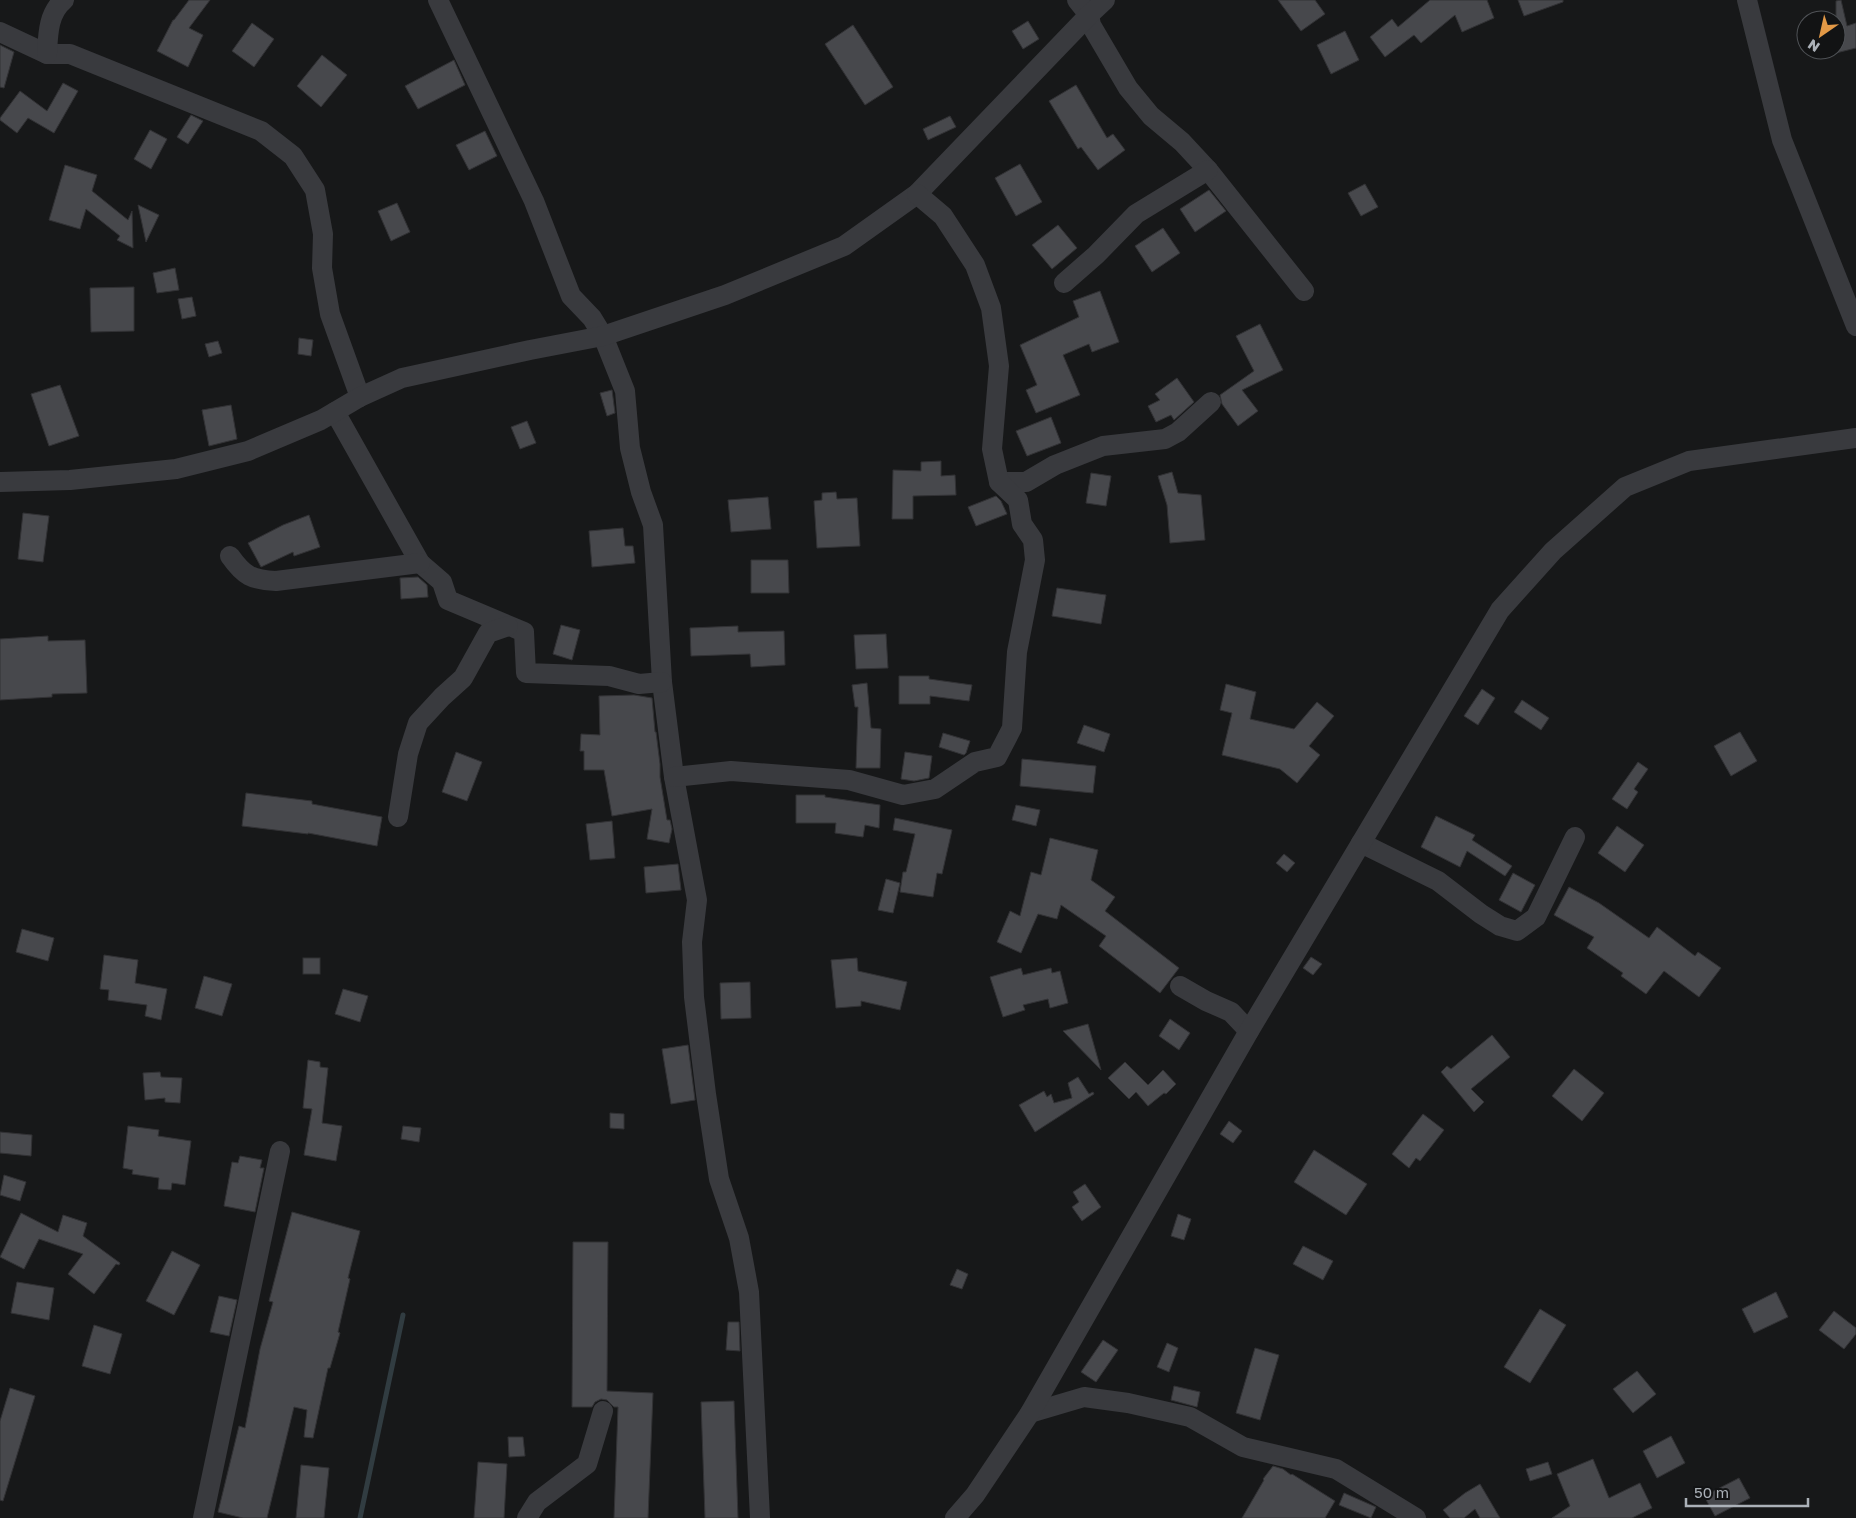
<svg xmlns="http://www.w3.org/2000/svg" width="1856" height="1518" viewBox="0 0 1856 1518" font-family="'Golos Text',sans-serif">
	<rect width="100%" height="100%" fill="#171819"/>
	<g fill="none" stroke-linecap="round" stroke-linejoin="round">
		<path stroke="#313c41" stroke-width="5" d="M 360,1518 L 403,1315"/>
	</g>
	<g fill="#47484c" stroke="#323235">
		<path d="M 189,0 L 210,0 L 189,28 L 203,35 L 188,67 L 157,51 L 173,20 L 174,20 Z"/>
		<path d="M 1278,0 L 1315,0 L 1325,14 L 1301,31 Z"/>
		<path d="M 1430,0 L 1487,0 L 1494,18 L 1462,32 L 1455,15 L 1421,43 L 1414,35 L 1385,57 L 1370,37 L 1392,19 L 1398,27 Z"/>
		<path d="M 1518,0 L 1563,0 L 1563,2 L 1524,16 Z"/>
		<path d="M 1841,0 L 1847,26 L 1856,23 L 1856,48 L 1836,53 L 1836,1 Z"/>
		<path d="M 1028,21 L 1039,39 L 1023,49 L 1012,31 Z"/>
		<path d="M 252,23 L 274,39 L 254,67 L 232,51 Z"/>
		<path d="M 853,25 L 893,87 L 865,105 L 825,44 Z"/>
		<path d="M 1345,31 L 1359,60 L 1331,74 L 1317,45 Z"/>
		<path d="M 0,45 L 14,52 L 4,88 L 0,87 Z"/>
		<path d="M 322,55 L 347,75 L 321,107 L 297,86 Z"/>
		<path d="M 454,60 L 465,85 L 418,109 L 405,86 Z"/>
		<path d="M 63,83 L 78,91 L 54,133 L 28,118 L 17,133 L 0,120 L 0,118 L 20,91 L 47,111 Z"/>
		<path d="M 1076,85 L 1107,138 L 1113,134 L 1125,150 L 1098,170 L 1081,147 L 1078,149 L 1049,101 Z"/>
		<path d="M 191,115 L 203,121 L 188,144 L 177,137 Z"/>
		<path d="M 950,116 L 956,127 L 928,140 L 923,129 Z"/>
		<path d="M 150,130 L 167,139 L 151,169 L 134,159 Z"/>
		<path d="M 485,131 L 497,156 L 469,170 L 456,145 Z"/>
		<path d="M 1020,164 L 1042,202 L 1016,216 L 995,178 Z"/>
		<path d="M 65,165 L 97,175 L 92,191 L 128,220 L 132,211 L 133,248 L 117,240 L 120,236 L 86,209 L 80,229 L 49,220 Z"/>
		<path d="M 1365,184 L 1378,207 L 1361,216 L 1348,193 Z"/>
		<path d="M 1209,190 L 1226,211 L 1195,232 L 1180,209 Z"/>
		<path d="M 397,203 L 410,232 L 391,241 L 378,211 Z"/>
		<path d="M 138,205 L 159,215 L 146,242 Z"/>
		<path d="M 1058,225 L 1077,248 L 1052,269 L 1032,245 Z"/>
		<path d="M 1163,228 L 1180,253 L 1152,272 L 1135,246 Z"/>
		<path d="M 175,268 L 179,290 L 157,293 L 153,273 Z"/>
		<path d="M 134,287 L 134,331 L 91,332 L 90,288 Z"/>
		<path d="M 1100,291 L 1119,342 L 1092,352 L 1089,344 L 1063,355 L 1080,395 L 1036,413 L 1026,390 L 1037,385 L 1020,345 L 1079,317 L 1073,301 Z"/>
		<path d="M 192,297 L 196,316 L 182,319 L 178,299 Z"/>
		<path d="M 1260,324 L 1283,370 L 1242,390 L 1258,411 L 1238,426 L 1222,404 L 1220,395 L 1254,371 L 1236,336 Z"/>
		<path d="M 299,338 L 313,340 L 311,356 L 298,354 Z"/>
		<path d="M 218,341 L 222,353 L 209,357 L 205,344 Z"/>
		<path d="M 1177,378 L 1194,402 L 1174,420 L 1171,415 L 1156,422 L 1148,406 L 1160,400 L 1155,394 Z"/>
		<path d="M 60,385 L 79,436 L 49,446 L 31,394 Z"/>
		<path d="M 612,390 L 615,413 L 607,416 L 600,393 Z"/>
		<path d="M 231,405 L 237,439 L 209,446 L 202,410 Z"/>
		<path d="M 1051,417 L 1061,443 L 1027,456 L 1016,431 Z"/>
		<path d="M 527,421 L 536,443 L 520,449 L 511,427 Z"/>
		<path d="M 941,461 L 941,476 L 955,475 L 956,495 L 913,496 L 913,519 L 892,519 L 893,470 L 921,471 L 921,462 Z"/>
		<path d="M 1172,472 L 1178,493 L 1201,495 L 1205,540 L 1170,543 L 1167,505 L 1158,476 Z"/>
		<path d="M 1091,473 L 1111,476 L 1106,506 L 1086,503 Z"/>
		<path d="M 836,492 L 837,499 L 857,498 L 860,546 L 817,548 L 814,501 L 822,500 L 822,493 Z"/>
		<path d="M 996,496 L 1001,501 L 1007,514 L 976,526 L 968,507 Z"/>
		<path d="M 768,497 L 771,529 L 731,532 L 728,500 Z"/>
		<path d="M 23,513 L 49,516 L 43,562 L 18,559 Z"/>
		<path d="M 309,515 L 320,547 L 294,556 L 293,552 L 261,567 L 248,543 L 283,525 Z"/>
		<path d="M 623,528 L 625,546 L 633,546 L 635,563 L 592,567 L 589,531 Z"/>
		<path d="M 751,560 L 788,560 L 789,593 L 751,593 Z"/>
		<path d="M 418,577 L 427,585 L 428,597 L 401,599 L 400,578 Z"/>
		<path d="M 1057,588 L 1106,595 L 1101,624 L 1052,616 Z"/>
		<path d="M 561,625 L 580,630 L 572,660 L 553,654 Z"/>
		<path d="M 738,626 L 738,632 L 784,631 L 785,665 L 751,667 L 750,654 L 691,656 L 690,628 Z"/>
		<path d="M 886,634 L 888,668 L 856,669 L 854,635 Z"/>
		<path d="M 48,636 L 48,641 L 85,640 L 87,693 L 52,694 L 52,697 L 0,700 L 0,639 Z"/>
		<path d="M 899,676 L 929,676 L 929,679 L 972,685 L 969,701 L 930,696 L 930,704 L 899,704 Z"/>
		<path d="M 867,683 L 871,728 L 881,729 L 880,768 L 856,768 L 858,707 L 855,707 L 852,685 Z"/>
		<path d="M 1226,684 L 1256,692 L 1250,719 L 1294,729 L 1317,702 L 1334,716 L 1309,746 L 1320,755 L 1297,783 L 1280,769 L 1222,755 L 1232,713 L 1220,710 Z"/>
		<path d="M 1482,689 L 1495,698 L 1478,725 L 1464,716 Z"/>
		<path d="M 634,695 L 652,698 L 655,732 L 656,732 L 660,764 L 660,777 L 667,820 L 670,820 L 672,829 L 669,843 L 647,839 L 652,809 L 612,816 L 604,770 L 584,770 L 584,751 L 580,751 L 581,734 L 600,735 L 599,696 Z"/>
		<path d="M 1522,700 L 1549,718 L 1541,730 L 1514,712 Z"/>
		<path d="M 1084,725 L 1110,734 L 1104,752 L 1077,743 Z"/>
		<path d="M 1740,732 L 1757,761 L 1731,776 L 1714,746 Z"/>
		<path d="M 943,733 L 970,741 L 966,753 L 964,755 L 939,747 Z"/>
		<path d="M 456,752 L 482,762 L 467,801 L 442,792 Z"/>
		<path d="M 905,752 L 932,756 L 929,778 L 914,781 L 901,779 Z"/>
		<path d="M 1022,759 L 1096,766 L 1093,793 L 1020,786 Z"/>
		<path d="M 1638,762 L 1648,769 L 1634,789 L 1638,792 L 1627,809 L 1612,799 Z"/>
		<path d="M 246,793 L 312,801 L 312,804 L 382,817 L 377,846 L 308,833 L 308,834 L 242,826 Z"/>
		<path d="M 796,795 L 825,795 L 825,797 L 880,805 L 879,828 L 865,825 L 863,837 L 835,833 L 836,823 L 796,823 Z"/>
		<path d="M 1016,805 L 1040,810 L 1036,826 L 1012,820 Z"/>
		<path d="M 1436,816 L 1475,835 L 1472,840 L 1512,866 L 1505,876 L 1467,851 L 1460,867 L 1421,847 Z"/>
		<path d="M 895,818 L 952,830 L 942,874 L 937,873 L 933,897 L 900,892 L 903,872 L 906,872 L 915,834 L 893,830 Z"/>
		<path d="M 612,821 L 615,858 L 590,860 L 586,824 Z"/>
		<path d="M 1617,826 L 1644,845 L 1625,872 L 1598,853 Z"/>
		<path d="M 1050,838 L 1098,850 L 1091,880 L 1115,897 L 1105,911 L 1179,968 L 1160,993 L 1099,946 L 1106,936 L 1061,905 L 1057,919 L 1038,914 L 1021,953 L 997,942 L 1010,911 L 1020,916 L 1031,872 L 1041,875 Z"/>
		<path d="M 1284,854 L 1295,863 L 1287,872 L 1276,863 Z"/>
		<path d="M 678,864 L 681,890 L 646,893 L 644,867 Z"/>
		<path d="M 1513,873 L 1535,885 L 1521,912 L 1499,900 Z"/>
		<path d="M 886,879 L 900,883 L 893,913 L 878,910 Z"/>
		<path d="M 1569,887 L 1599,903 L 1649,938 L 1657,927 L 1695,956 L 1698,952 L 1721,968 L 1699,997 L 1664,971 L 1646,994 L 1621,976 L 1623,973 L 1587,948 L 1594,937 L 1554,915 Z"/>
		<path d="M 22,929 L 54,938 L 48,961 L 16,952 Z"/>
		<path d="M 104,955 L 138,960 L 135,983 L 167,989 L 161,1020 L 145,1016 L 147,1005 L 108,1000 L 109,990 L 100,989 Z"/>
		<path d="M 1311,957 L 1322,964 L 1313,975 L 1303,968 Z"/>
		<rect x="303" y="958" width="17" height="16"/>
		<path d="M 857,958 L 858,971 L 907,982 L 900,1010 L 861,1001 L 861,1006 L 836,1008 L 831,960 Z"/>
		<path d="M 1021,968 L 1023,975 L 1051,968 L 1052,973 L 1060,971 L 1068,1003 L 1050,1008 L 1048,999 L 1023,1005 L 1025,1010 L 1003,1017 L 990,977 Z"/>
		<path d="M 204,976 L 232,984 L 222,1016 L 195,1008 Z"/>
		<path d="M 750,982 L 751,1018 L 721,1019 L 720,983 Z"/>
		<path d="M 343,989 L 368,996 L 360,1022 L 335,1014 Z"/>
		<path d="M 1170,1019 L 1190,1033 L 1179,1050 L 1159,1036 Z"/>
		<path d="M 1088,1024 L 1101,1070 L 1063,1031 Z"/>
		<path d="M 1492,1035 L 1510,1057 L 1471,1089 L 1484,1102 L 1474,1112 L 1441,1072 L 1447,1066 L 1451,1069 Z"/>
		<path d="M 688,1045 L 695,1100 L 671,1104 L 662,1049 Z"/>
		<path d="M 308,1060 L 320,1062 L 320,1067 L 328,1068 L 322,1123 L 342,1126 L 336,1161 L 304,1155 L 312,1109 L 303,1108 Z"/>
		<path d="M 1125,1062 L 1148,1085 L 1163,1070 L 1176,1084 L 1166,1094 L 1164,1093 L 1148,1106 L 1136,1092 L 1129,1099 L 1108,1078 Z"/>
		<path d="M 1574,1069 L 1604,1093 L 1582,1121 L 1552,1096 Z"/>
		<path d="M 160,1072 L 161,1077 L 182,1078 L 180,1103 L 165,1102 L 165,1098 L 145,1100 L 143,1073 Z"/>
		<path d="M 1078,1077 L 1089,1094 L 1093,1092 L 1094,1094 L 1035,1132 L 1019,1105 L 1044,1091 L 1047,1097 L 1051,1094 L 1054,1103 L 1072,1098 L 1068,1083 Z"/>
		<path d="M 610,1113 L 624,1114 L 624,1129 L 610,1128 Z"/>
		<path d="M 1423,1114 L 1444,1130 L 1420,1161 L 1416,1158 L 1409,1168 L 1392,1154 Z"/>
		<path d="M 1229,1121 L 1242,1131 L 1233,1143 L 1220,1134 Z"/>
		<path d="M 128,1126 L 159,1130 L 158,1136 L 191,1141 L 185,1185 L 172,1183 L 171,1190 L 158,1189 L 159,1178 L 132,1174 L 133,1170 L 123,1168 Z"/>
		<path d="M 403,1126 L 421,1128 L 419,1142 L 401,1139 Z"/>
		<path d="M 0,1132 L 32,1135 L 31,1156 L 0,1153 Z"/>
		<path d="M 1314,1150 L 1367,1184 L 1346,1215 L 1294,1182 Z"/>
		<path d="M 240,1156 L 262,1160 L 260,1168 L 264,1168 L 255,1212 L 224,1206 L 232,1162 L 238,1163 Z"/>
		<path d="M 4,1175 L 26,1182 L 20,1201 L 0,1195 Z"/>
		<path d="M 1085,1184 L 1101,1207 L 1082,1221 L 1072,1207 L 1079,1202 L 1073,1192 Z"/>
		<path d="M 292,1212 L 360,1231 L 348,1278 L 350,1279 L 338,1332 L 340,1333 L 330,1368 L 328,1368 L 313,1438 L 304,1437 L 307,1410 L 294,1407 L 267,1518 L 243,1518 L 218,1512 L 239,1426 L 245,1428 L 260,1349 L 273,1302 L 269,1301 Z"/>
		<path d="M 21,1213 L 58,1232 L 63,1215 L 87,1223 L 83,1236 L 120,1263 L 119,1265 L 116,1264 L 94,1294 L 68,1274 L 83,1254 L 39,1239 L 24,1269 L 0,1257 Z"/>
		<path d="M 1178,1214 L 1191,1219 L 1184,1240 L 1171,1236 Z"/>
		<path d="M 573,1242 L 608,1242 L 607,1391 L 653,1393 L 648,1518 L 614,1518 L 618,1407 L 614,1407 L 607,1400 L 601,1399 L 595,1402 L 592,1407 L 572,1407 Z"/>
		<path d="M 1303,1246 L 1333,1261 L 1323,1280 L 1293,1264 Z"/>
		<path d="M 172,1251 L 200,1265 L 174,1315 L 146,1301 Z"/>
		<path d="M 957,1269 L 968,1274 L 962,1289 L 950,1285 Z"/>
		<path d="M 17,1282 L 54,1288 L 49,1320 L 11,1313 Z"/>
		<path d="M 1776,1292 L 1788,1317 L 1754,1333 L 1742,1309 Z"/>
		<path d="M 219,1296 L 237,1300 L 229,1336 L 210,1332 Z"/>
		<path d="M 1540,1309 L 1566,1325 L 1530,1383 L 1504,1367 Z"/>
		<path d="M 1834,1311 L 1856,1328 L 1856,1334 L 1844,1349 L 1819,1330 Z"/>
		<path d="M 728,1322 L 739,1322 L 740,1351 L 726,1350 Z"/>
		<path d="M 94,1325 L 122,1334 L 110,1374 L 82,1366 Z"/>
		<path d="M 1103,1340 L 1118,1350 L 1096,1382 L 1081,1372 Z"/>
		<path d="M 1167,1343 L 1178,1348 L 1169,1372 L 1157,1367 Z"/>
		<path d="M 1255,1348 L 1279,1355 L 1260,1420 L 1236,1413 Z"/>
		<path d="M 1637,1371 L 1656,1394 L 1633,1413 L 1613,1389 Z"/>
		<path d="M 1174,1386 L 1200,1392 L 1197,1407 L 1171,1400 Z"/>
		<path d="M 10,1388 L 35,1396 L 3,1501 L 0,1500 L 0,1421 Z"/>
		<path d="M 734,1401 L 738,1518 L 705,1518 L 701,1402 Z"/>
		<path d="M 1671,1436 L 1685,1463 L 1657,1478 L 1643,1451 Z"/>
		<path d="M 508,1437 L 523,1437 L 525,1456 L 509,1457 Z"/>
		<path d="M 1593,1459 L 1609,1498 L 1640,1483 L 1652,1508 L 1632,1518 L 1552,1518 L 1570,1506 L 1557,1474 Z"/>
		<path d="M 478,1462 L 507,1464 L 504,1518 L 474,1518 Z"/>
		<path d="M 1548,1462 L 1552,1474 L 1530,1481 L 1526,1469 Z"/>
		<path d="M 301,1465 L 329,1468 L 324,1518 L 296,1518 Z"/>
		<path d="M 1273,1466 L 1283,1469 L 1291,1475 L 1292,1474 L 1335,1501 L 1325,1518 L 1242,1518 L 1264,1480 L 1263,1479 Z"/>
		<path d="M 1739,1478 L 1750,1498 L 1715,1516 L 1704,1496 Z"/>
		<path d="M 1480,1484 L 1500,1518 L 1480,1518 L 1475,1509 L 1464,1518 L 1450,1518 L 1443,1510 L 1465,1493 Z"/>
		<path d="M 1344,1493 L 1376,1507 L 1371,1518 L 1339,1505 Z"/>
	</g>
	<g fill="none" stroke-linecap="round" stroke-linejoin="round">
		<g stroke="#393a3e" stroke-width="20">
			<path d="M 438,0 L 534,201 L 571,296 L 592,318 L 603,336 L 625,391 L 630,448 L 641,492 L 653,525 L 662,682 L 674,777 L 697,900 L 692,942 L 694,997 L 706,1094 L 719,1179 L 739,1238 L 749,1292 L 760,1518"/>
			<path d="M 1077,0 L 1089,15 L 1091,25 L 1128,88 L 1151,116 L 1182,142 L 1208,170 L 1304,291"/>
			<path d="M 1747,0 L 1782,140 L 1856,326"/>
			<path d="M 0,32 L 47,54 L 70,54 L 261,131 L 293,156 L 315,190 L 323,234 L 322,268 L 330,314 L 360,397"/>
			<path d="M 47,54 C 48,35 48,13 64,0"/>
			<path d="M 1064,283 L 1096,255 L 1136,214 L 1208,170"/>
			<path d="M 335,412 L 420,563 L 442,582 L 448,600 L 524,632 L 526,673 L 609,676 L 639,684 L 662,682"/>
			<path d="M 0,482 L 70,480 L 176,469 L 248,451 L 321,420 L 360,397 L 402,378 L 530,350 L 603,336 L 725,295 L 844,246 L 917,194 L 1089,15 L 1105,0"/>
			<path d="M 999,482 L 1026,482 L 1055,465 L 1103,446 L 1165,439 L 1178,432 L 1211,402"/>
			<path d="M 230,556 C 244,576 252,580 276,581 L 420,563"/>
			<path d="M 674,777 L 731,771 L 849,780 L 903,795 L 935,789 L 975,762 L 997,757 L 1012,728 L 1017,652 L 1035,560 L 1033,540 L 1022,524 L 1018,500 L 999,482 L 992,449 L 999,366 L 991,308 L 975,265 L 943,216 L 917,194"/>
			<path d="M 398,817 L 408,754 L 418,723 L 442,697 L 463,678 L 488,633 L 508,626"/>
			<path d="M 1361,843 L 1438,881 L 1481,914 L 1500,926 L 1517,931 L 1536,917 L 1575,837"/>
			<path d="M 1180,986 L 1206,1001 L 1231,1012 L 1249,1031"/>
			<path d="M 1030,1413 L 1084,1397 L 1128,1403 L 1190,1417 L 1243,1447 L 1336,1469 L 1416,1518"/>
			<path d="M 203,1518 L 280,1151"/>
			<path d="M 527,1518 L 537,1502 L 587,1464 L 603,1411"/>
			<path d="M 955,1518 L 975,1495 L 1030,1413 L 1249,1031 L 1500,610 L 1553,551 L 1625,487 L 1689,461 L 1856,438"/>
		</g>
	</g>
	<g transform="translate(1821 35) rotate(214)"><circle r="24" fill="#121314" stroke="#4f5256"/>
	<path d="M0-4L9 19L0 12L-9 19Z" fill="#e39946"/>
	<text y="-8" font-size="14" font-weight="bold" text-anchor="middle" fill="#abb1b8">N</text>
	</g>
	<path d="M1686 1498v8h122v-8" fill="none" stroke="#abb1b8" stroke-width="2.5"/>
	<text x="1694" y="1498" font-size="15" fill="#abb1b8" stroke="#121314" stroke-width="4" paint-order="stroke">50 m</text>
</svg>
